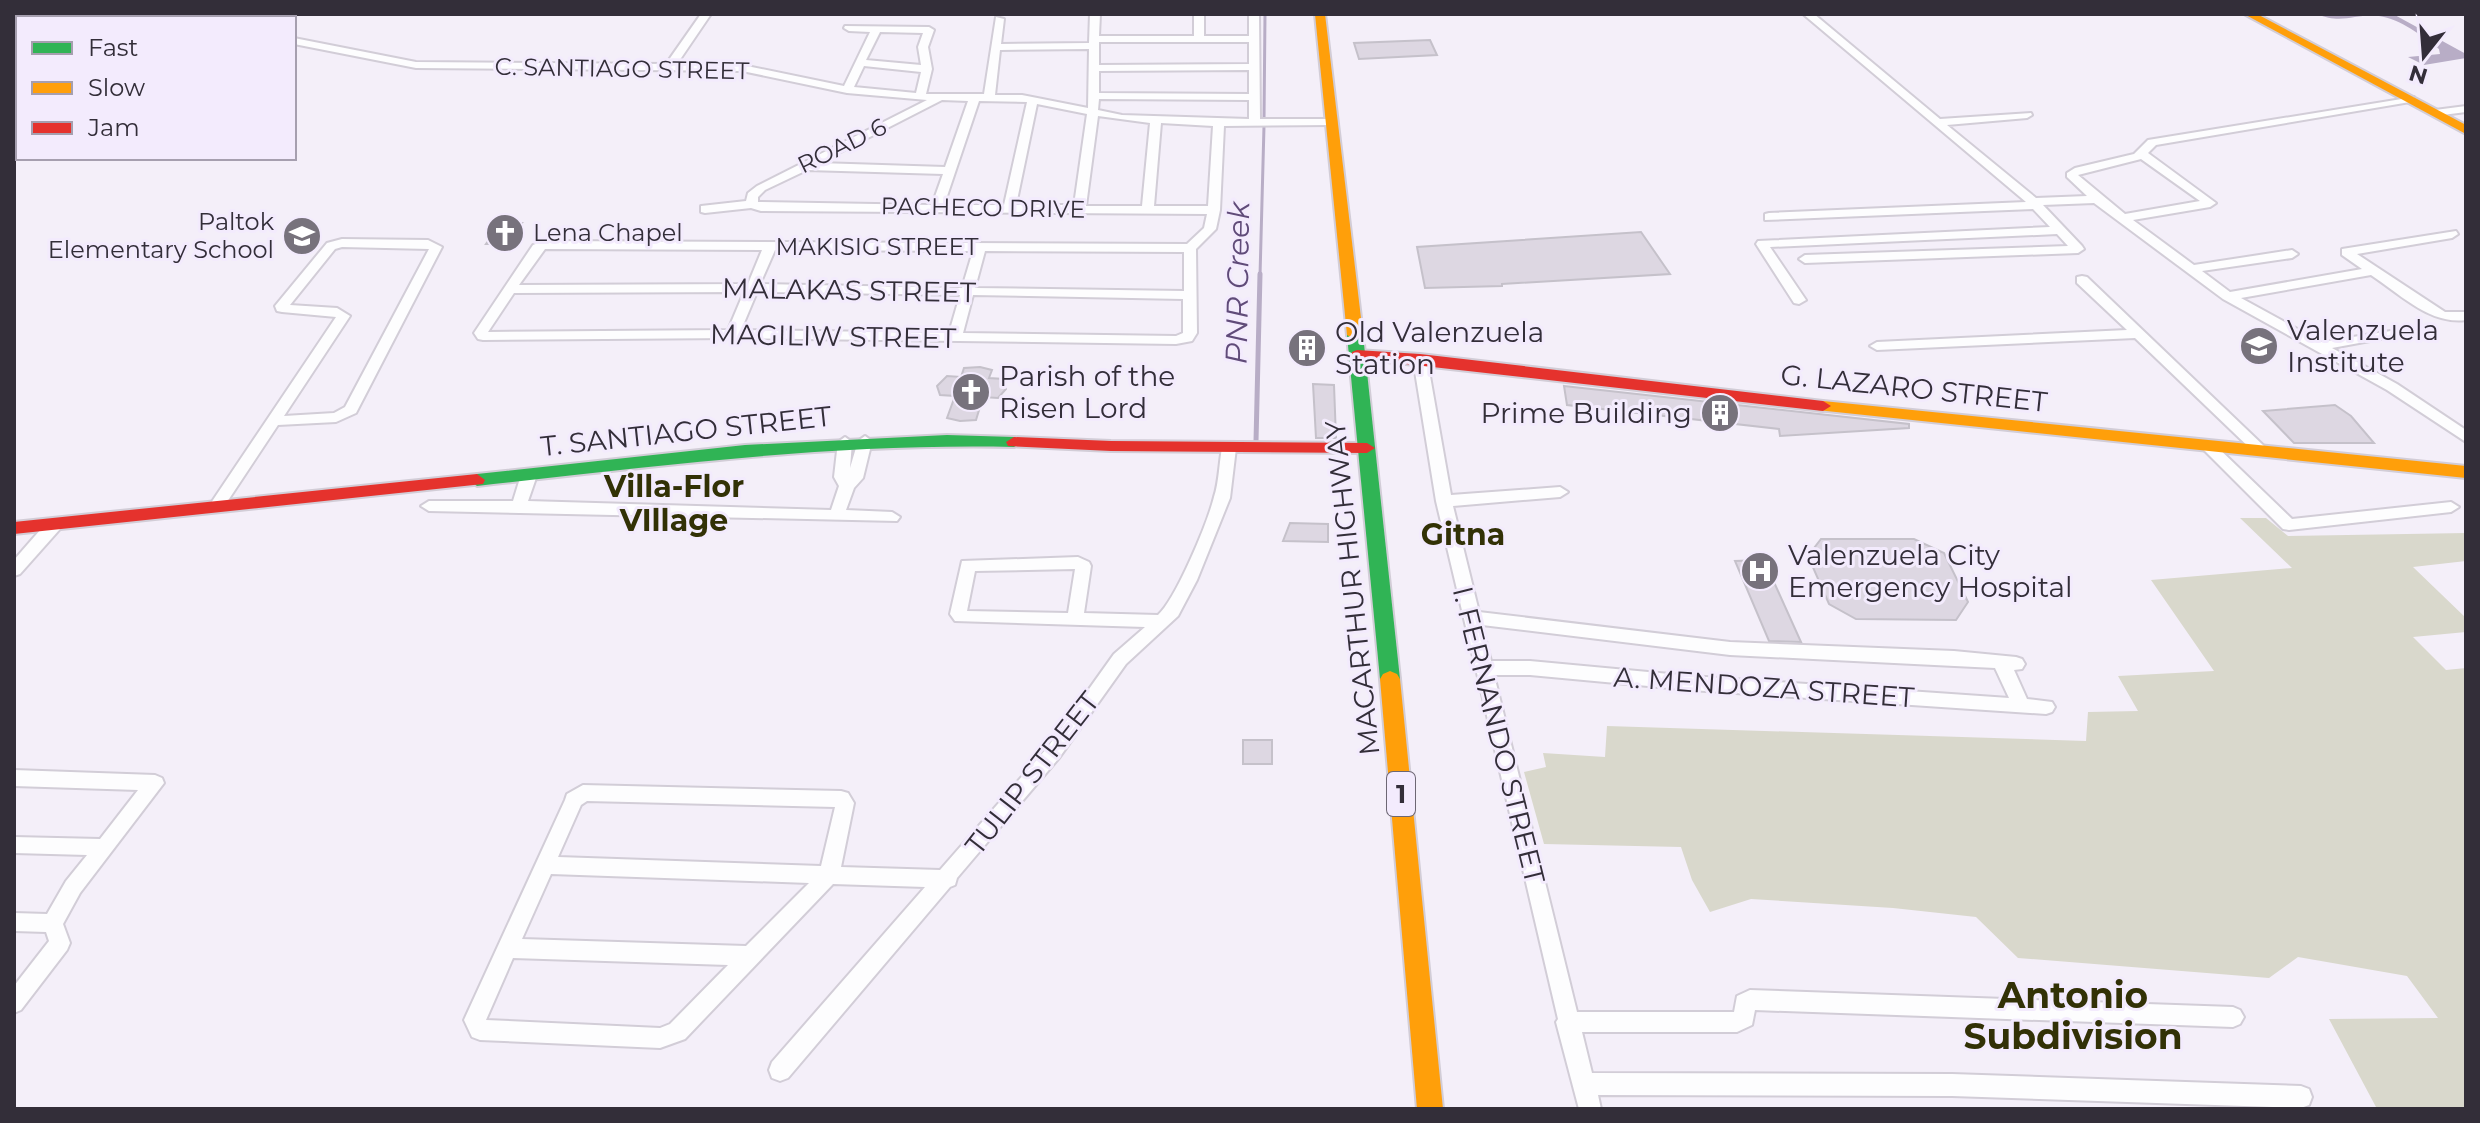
<svg xmlns="http://www.w3.org/2000/svg" width="2480" height="1123" viewBox="0 0 2480 1123" font-family="Montserrat,sans-serif">
	<rect width="100%" height="100%" fill="#f4eff9"/>
	<path fill="#d9d8cc" d="M 2240,518 L 2266,518 L 2288,536 L 2466,533 L 2466,561 L 2413,567 L 2466,618 L 2466,632 L 2413,637 L 2446,670 L 2466,668 L 2466,1109 L 2227,1109 L 2376,1107 L 2329,1019 L 2438,1018 L 2407,976 L 2298,957 L 2269,978 L 2018,958 L 1976,917 L 1893,908 L 1751,899 L 1710,912 L 1692,880 L 1681,847 L 1544,844 L 1524,772 L 1546,767 L 1543,753 L 1605,757 L 1607,726 L 2086,741 L 2088,712 L 2138,711 L 2118,676 L 2214,671 L 2151,580 L 2292,568 Z"/>
	<path fill="#b8adc6" d="M 2317,14 L 2393,14 L 2466,54 L 2466,58 L 2424,65 L 2408,57 L 2440,54 L 2439,49 C 2423,36 2400,19 2379,16 C 2356,13 2342,25 2317,14 Z"/>
	<g fill="none" stroke-linecap="round" stroke-linejoin="round">
		<g stroke="#b8adc6" stroke-width="3">
			<path d="M 1264,120 L 1265,14"/>
			<path d="M 1260,276 L 1264,126"/>
		</g>
		<path stroke="#b8adc6" stroke-width="5" d="M 1256,441 L 1260,274"/>
	</g>
	<g fill="#ddd7e2" stroke="#c5c1ca" stroke-width="2">
		<path d="M 1430,40 L 1437,55 L 1359,59 L 1354,43 Z"/>
		<path d="M 501,223 L 522,223 L 508,244 L 486,244 Z"/>
		<path d="M 1641,232 L 1670,274 L 1502,284 L 1502,286 L 1425,288 L 1417,247 Z"/>
		<path d="M 1297,340 L 1316,340 L 1317,357 L 1297,357 Z"/>
		<path d="M 980,367 L 992,370 L 989,378 L 1004,379 L 1006,389 L 998,398 L 983,397 L 976,420 L 960,421 L 947,418 L 955,396 L 940,395 L 937,386 L 947,376 L 961,377 L 964,368 Z"/>
		<path d="M 1313,384 L 1334,385 L 1336,438 L 1316,438 Z"/>
		<path d="M 1564,386 L 1909,424 L 1909,428 L 1780,436 L 1779,429 L 1567,405 Z"/>
		<path d="M 2335,405 L 2351,416 L 2374,443 L 2294,443 L 2263,411 Z"/>
		<path d="M 1290,523 L 1328,524 L 1328,542 L 1283,541 Z"/>
		<path d="M 1821,539 L 1914,539 L 1944,553 L 1968,602 L 1956,620 L 1856,619 L 1829,604 L 1808,556 Z"/>
		<path d="M 1764,560 L 1801,642 L 1769,641 L 1735,561 Z"/>
		<rect x="1243" y="740" width="29" height="24"/>
	</g>
	<g fill="none" stroke-linecap="round" stroke-linejoin="round">
		<defs>
			<g id="street">
				<path d="M 175,14 L 185,18 L 167,18 L 162,15 Z"/>
				<path d="M 701,14 L 711,14 L 677,64 L 742,65 L 844,86 L 870,32 L 849,31 L 844,28 L 845,26 L 929,27 L 934,30 L 928,47 L 932,69 L 926,94 L 984,94 L 996,17 L 1004,19 L 1001,44 L 1089,43 L 1090,14 L 1100,14 L 1099,36 L 1194,36 L 1194,14 L 1204,14 L 1204,36 L 1249,36 L 1249,14 L 1259,14 L 1260,119 L 1331,119 L 1336,122 L 1331,125 L 1224,126 L 1220,210 L 1216,229 L 1196,249 L 1197,333 L 1192,341 L 1176,344 L 733,338 L 483,340 L 478,339 L 474,333 L 533,245 L 543,241 L 1187,244 L 1204,228 L 1207,214 L 761,211 L 751,208 L 705,213 L 701,212 L 701,206 L 746,201 L 748,193 L 757,186 L 927,100 L 847,93 L 742,71 L 416,68 L 294,44 L 294,38 L 416,62 L 666,64 ZM 880,32 L 923,33 L 918,47 L 921,65 L 866,60 ZM 1099,42 L 1249,42 L 1249,64 L 1099,65 ZM 1089,49 L 1088,108 L 1022,95 L 995,95 L 1000,50 ZM 864,66 L 921,72 L 916,93 L 854,87 ZM 1249,70 L 1249,94 L 1099,93 L 1099,71 ZM 1099,99 L 1249,100 L 1249,119 L 1122,115 L 1098,110 ZM 942,100 L 968,101 L 945,167 L 819,163 ZM 979,101 L 1027,102 L 1004,205 L 944,205 ZM 1037,104 L 1087,114 L 1074,205 L 1016,205 ZM 1098,116 L 1150,123 L 1142,206 L 1086,206 ZM 1161,123 L 1213,126 L 1208,206 L 1154,206 ZM 807,170 L 943,174 L 932,205 L 758,202 L 758,197 L 765,190 ZM 545,249 L 762,250 L 748,284 L 519,285 ZM 775,250 L 973,251 L 962,288 L 760,284 ZM 985,251 L 1184,252 L 1184,291 L 975,288 ZM 744,292 L 728,330 L 488,332 L 514,293 ZM 757,292 L 960,295 L 949,333 L 741,330 ZM 973,295 L 1183,299 L 1183,333 L 1176,336 L 963,333 Z"/>
				<path d="M 1803,14 L 1814,14 L 1940,119 L 2031,113 L 2032,115 L 2027,118 L 1947,125 L 2036,198 L 2087,196 L 2067,177 L 2067,173 L 2075,168 L 2134,154 L 2148,140 L 2414,97 L 2414,101 L 2410,102 L 2156,145 L 2148,153 L 2216,203 L 2210,207 L 2133,220 L 2194,265 L 2292,250 L 2298,254 L 2292,258 L 2202,271 L 2230,292 L 2362,269 L 2342,255 L 2342,249 L 2456,231 L 2458,234 L 2452,238 L 2357,254 L 2445,312 L 2466,312 L 2466,320 C 2430,325 2400,294 2371,275 L 2241,298 L 2321,342 L 2397,330 L 2397,336 L 2332,348 L 2397,384 L 2466,430 L 2466,442 L 2387,390 L 2223,299 L 2094,203 L 2043,205 L 2082,246 L 2084,249 L 2078,253 L 1805,263 L 1799,259 L 1805,255 L 2068,246 L 2057,234 L 1770,247 L 1806,300 L 1799,304 L 1794,303 L 1756,244 L 1758,241 L 2050,227 L 2033,209 L 1765,220 L 1765,214 L 1769,213 L 2026,202 ZM 2141,159 L 2200,201 L 2125,214 L 2078,175 Z"/>
				<rect x="14" y="36" width="4" height="6"/>
				<rect x="14" y="53" width="4" height="6"/>
				<path d="M 2466,106 L 2466,112 L 2435,116 L 2430,113 L 2435,110 Z"/>
				<path d="M 342,239 L 428,240 L 442,247 L 356,413 L 336,422 L 278,425 L 221,511 L 211,511 L 208,507 L 211,503 L 336,317 L 282,312 L 277,311 L 275,306 L 327,243 ZM 342,247 L 429,249 L 345,407 L 334,413 L 284,416 L 350,316 L 337,308 L 290,305 L 335,249 Z"/>
				<path d="M 2082,276 L 2087,277 L 2266,448 L 2268,451 L 2266,454 L 2256,454 L 2135,338 L 1877,350 L 1870,346 L 1877,342 L 2127,330 L 2077,283 L 2077,277 Z"/>
				<path d="M 1420,355 L 1427,359 L 1451,495 L 1560,487 L 1568,492 L 1560,497 L 1453,506 L 1479,612 L 1730,642 L 1954,651 L 2016,657 L 2022,659 L 2025,664 L 2022,669 L 2014,670 L 2027,699 L 2052,702 L 2055,707 L 2052,712 L 2046,714 L 1691,690 L 1530,675 L 1494,675 L 1577,1012 L 1734,1012 L 1737,996 L 1750,990 L 2233,1007 L 2240,1010 L 2244,1017 L 2240,1024 L 2233,1027 L 1755,1010 L 1752,1025 L 1737,1032 L 1582,1032 L 1592,1073 L 1952,1074 L 2301,1086 L 2309,1089 L 2312,1097 L 2309,1105 L 2301,1108 L 1952,1096 L 1598,1095 L 1601,1109 L 1579,1109 L 1556,1022 L 1558,1019 L 1477,673 L 1473,668 L 1475,665 L 1436,501 L 1413,359 ZM 1482,625 L 1730,655 L 1995,668 L 2009,698 L 1691,676 L 1530,661 L 1491,661 Z"/>
				<path d="M 865,436 L 872,441 L 863,478 L 854,488 L 846,510 L 892,512 L 900,517 L 897,521 L 429,511 L 421,506 L 429,501 L 513,501 L 521,475 L 529,470 L 537,475 L 528,501 L 831,510 L 839,486 L 834,477 L 838,442 L 845,437 L 852,442 L 850,468 L 858,441 Z"/>
				<path d="M 2207,440 L 2212,442 L 2292,519 L 2451,502 L 2459,507 L 2451,512 L 2289,530 L 2283,529 L 2202,448 L 2200,445 Z"/>
				<path d="M 1229,443 L 1236,448 L 1230,498 L 1197,580 L 1178,616 L 1126,664 L 1059,758 L 957,878 L 955,885 L 950,887 L 788,1078 L 780,1081 L 772,1078 L 769,1070 L 772,1062 L 925,887 L 833,884 L 685,1039 L 660,1048 L 480,1040 L 472,1037 L 464,1020 L 565,800 L 567,794 L 583,785 L 841,791 L 848,793 L 854,803 L 841,867 L 940,870 L 1047,748 L 1114,654 L 1145,627 L 955,621 L 950,614 L 962,561 L 1078,557 L 1089,562 L 1091,566 L 1084,613 L 1158,615 C 1176,599 1208,522 1214,497 C 1219,482 1219,464 1222,448 ZM 1075,569 L 1068,613 L 967,611 L 975,571 ZM 587,801 L 835,807 L 821,866 L 558,857 L 581,805 ZM 551,874 L 809,883 L 746,946 L 522,939 ZM 513,958 L 728,965 L 670,1024 L 660,1028 L 486,1020 Z"/>
				<path d="M 54,520 L 62,525 L 60,529 L 20,574 L 14,576 L 14,560 L 48,521 Z"/>
				<path d="M 14,770 L 155,775 L 162,778 L 164,783 L 80,893 L 63,924 L 70,943 L 67,950 L 21,1010 L 14,1013 L 14,986 L 49,941 L 46,932 L 14,931 L 14,913 L 47,914 L 66,881 L 87,855 L 14,853 L 14,837 L 100,839 L 138,790 L 14,786 Z"/>
			</g>
			<g id="fast">
				<path d="M 162,14 L 173,14 L 170,18 L 158,18 Z"/>
				<path d="M 18,134 L 18,143 L 14,144 L 14,135 Z"/>
				<path d="M 1355,330 L 1363,335 L 1400,679 L 1397,684 L 1383,684 L 1380,679 L 1347,335 Z"/>
				<path d="M 947,435 L 1014,437 L 1022,442 L 1014,447 C 834,443 656,466 477,486 L 469,480 L 477,474 L 745,445 Z"/>
			</g>
			<g id="slow">
				<path d="M 1315,14 L 1325,14 L 1363,335 L 1355,340 L 1347,335 Z"/>
				<path d="M 2244,14 L 2257,14 L 2466,125 L 2466,134 Z"/>
				<path d="M 1823,401 L 2466,466 L 2466,478 L 1817,410 L 1815,406 L 1817,402 Z"/>
				<path d="M 1390,671 L 1397,674 L 1400,679 L 1443,1109 L 1417,1109 L 1380,679 L 1383,674 Z"/>
			</g>
			<g id="jam">
				<path d="M 1357,350 L 1420,354 L 1823,401 L 1831,406 L 1823,411 L 1352,358 L 1352,352 Z"/>
				<path d="M 1014,437 L 1111,441 L 1367,443 L 1375,448 L 1367,453 L 1111,451 L 1008,446 L 1006,442 Z"/>
				<path d="M 477,474 L 485,480 L 483,484 L 14,534 L 14,522 Z"/>
			</g>
		</defs>
		<use href="#street" stroke="#d2cdd7" stroke-width="4"/>
		<use href="#fast" stroke="#d2cdd7" stroke-width="4"/>
		<use href="#slow" stroke="#d2cdd7" stroke-width="4"/>
		<use href="#jam" stroke="#d2cdd7" stroke-width="4"/>
		<use href="#street" fill="#fdfdfe" fill-rule="evenodd"/>
		<use href="#fast" fill="#30b455" fill-rule="evenodd"/>
		<use href="#slow" fill="#ff9f0a" fill-rule="evenodd"/>
		<use href="#jam" fill="#e5322d" fill-rule="evenodd"/>
	</g>
	<defs>
		<symbol id="church-disc" viewBox="-11 -11 22 22"><circle r="9.5" fill="#77727c" stroke="#f3ebfd"/><path d="M-1.2-6h2.4v3.5h3.3v2.4h-3.3V6h-2.4V-.1h-3.3v-2.4h3.3Z" fill="#fff"/></symbol>
		<symbol id="school-disc" viewBox="-11 -11 22 22"><circle r="9.5" fill="#77727c" stroke="#f3ebfd"/><path d="M0-5L7-2L0 1L-7-2ZM-4 1L0 2.5L4 1V4Q0 6-4 4Z" fill="#fff"/></symbol>
		<symbol id="building-disc" viewBox="-11 -11 22 22"><circle r="9.5" fill="#77727c" stroke="#f3ebfd"/><path d="M-4-6H4V6H1V3H-1V6H-4ZM-2.5-4.3h1.7v1.8h-1.7ZM.8-4.3h1.7v1.8H.8ZM-2.5-1h1.7V.8h-1.7ZM.8-1h1.7V.8H.8Z" fill="#fff"/></symbol>
		<symbol id="hospital-disc" viewBox="-11 -11 22 22"><circle r="9.5" fill="#77727c" stroke="#f3ebfd"/><path d="M-5-5h3v3.5h4V-5h3V5h-3V1.5h-4V5h-3Z" fill="#fff"/></symbol>
	</defs>
	<g fill-rule="evenodd">
		<use href="#church-disc" x="483" y="211" width="44" height="44"/>
		<use href="#school-disc" x="280" y="214" width="44" height="44"/>
		<use href="#school-disc" x="2237" y="324" width="44" height="44"/>
		<use href="#building-disc" x="1285" y="326" width="44" height="44"/>
		<use href="#church-disc" x="949" y="370" width="44" height="44"/>
		<use href="#building-disc" x="1698" y="391" width="44" height="44"/>
		<use href="#hospital-disc" x="1738" y="549" width="44" height="44"/>
	</g>
	<g text-anchor="middle" stroke-width="6" stroke-linejoin="round" paint-order="stroke">
		<g font-size="24" fill="#332e39" stroke="#f3ebfd">
			<text transform="translate(622 69) rotate(1)" y="8">C. SANTIAGO STREET</text>
			<text transform="translate(842 146) rotate(-26)" y="8">ROAD 6</text>
			<text transform="translate(983 208) rotate(1)" y="8">PACHECO DRIVE</text>
			<text x="877" y="255">MAKISIG STREET</text>
		</g>
		<g font-size="24" fill="#332e39" stroke="#f3ebfd" text-anchor="end">
			<text x="274" y="230">Paltok<tspan x="274" dy="28">Elementary School</tspan></text>
			<text x="533" y="241" text-anchor="start">Lena Chapel</text>
		</g>
		<rect fill="#f3ebfd" stroke="#6d6774" stroke-width="2" x="1387" y="772" width="28" height="44" rx="6"/>
		<g font-size="26" font-weight="bold" fill="#332e39">
			<text x="1401" y="803">1</text>
		</g>
		<g font-size="28" fill="#332e39" stroke="#f3ebfd">
			<text transform="translate(849 290) rotate(1)" y="10">MALAKAS STREET</text>
			<text transform="translate(833 336) rotate(1)" y="10">MAGILIW STREET</text>
			<text transform="translate(1914 388) rotate(6)" y="10">G. LAZARO STREET</text>
			<text transform="translate(686 431) rotate(-6)" y="10">T. SANTIAGO STREET</text>
			<text transform="translate(1352 588) rotate(-96)" y="10">MACARTHUR HIGHWAY</text>
			<text transform="translate(1764 687) rotate(4)" y="10">A. MENDOZA STREET</text>
			<text transform="translate(1499 735) rotate(76)" y="10">I. FERNANDO STREET</text>
			<text transform="translate(1032 773) rotate(-52)" y="10">TULIP STREET</text>
		</g>
		<g font-size="28" fill="#332e39" stroke="#f3ebfd" text-anchor="start">
			<text x="2287" y="340">Valenzuela<tspan x="2287" dy="32">Institute</tspan></text>
			<text x="1335" y="342">Old Valenzuela<tspan x="1335" dy="32">Station</tspan></text>
			<text x="999" y="386">Parish of the<tspan x="999" dy="32">Risen Lord</tspan></text>
			<text x="1692" y="423" text-anchor="end">Prime Building</text>
			<text x="1788" y="565">Valenzuela City<tspan x="1788" dy="32">Emergency Hospital</tspan></text>
		</g>
		<g font-size="30" font-style="italic" fill="#604b79" stroke="#f3ebfd">
			<text transform="translate(1238 283) rotate(-89)" y="10">PNR Creek</text>
		</g>
		<g font-size="30" font-weight="bold" fill="#323106" stroke="#f3ebfd">
			<text x="674" y="497">Villa-Flor<tspan x="674" dy="34">VIllage</tspan></text>
			<text x="1463" y="545">Gitna</text>
		</g>
		<g font-size="36" font-weight="bold" fill="#323106" stroke="#f3ebfd">
			<text x="2073" y="1008">Antonio<tspan x="2073" dy="41">Subdivision</tspan></text>
		</g>
	</g>
	<rect width="2480" height="1123" fill="none" stroke="#332e39" stroke-width="32"/>
	<rect x="16" y="16" width="280" height="144" fill="#f3ebfd" stroke="#a69faf" stroke-width="2"/>
	<rect x="32" y="42" width="40" height="12" fill="#30b455" stroke="#a69faf" stroke-width="2"/>
	<text x="88" y="56" font-size="24" fill="#332e39">Fast</text>
	<rect x="32" y="82" width="40" height="12" fill="#ff9f0a" stroke="#a69faf" stroke-width="2"/>
	<text x="88" y="96" font-size="24" fill="#332e39">Slow</text>
	<rect x="32" y="122" width="40" height="12" fill="#e5322d" stroke="#a69faf" stroke-width="2"/>
	<text x="88" y="136" font-size="24" fill="#332e39">Jam</text>
	<g transform="translate(2424 56) rotate(197)" stroke="#f3ebfd" stroke-width="6" paint-order="stroke">
	<path d="M0-6L14 30L0 20L-14 30Z" fill="#332e39"/>
	<text y="-12" font-size="22" font-weight="bold" text-anchor="middle" fill="#332e39">N</text>
	</g>
</svg>
